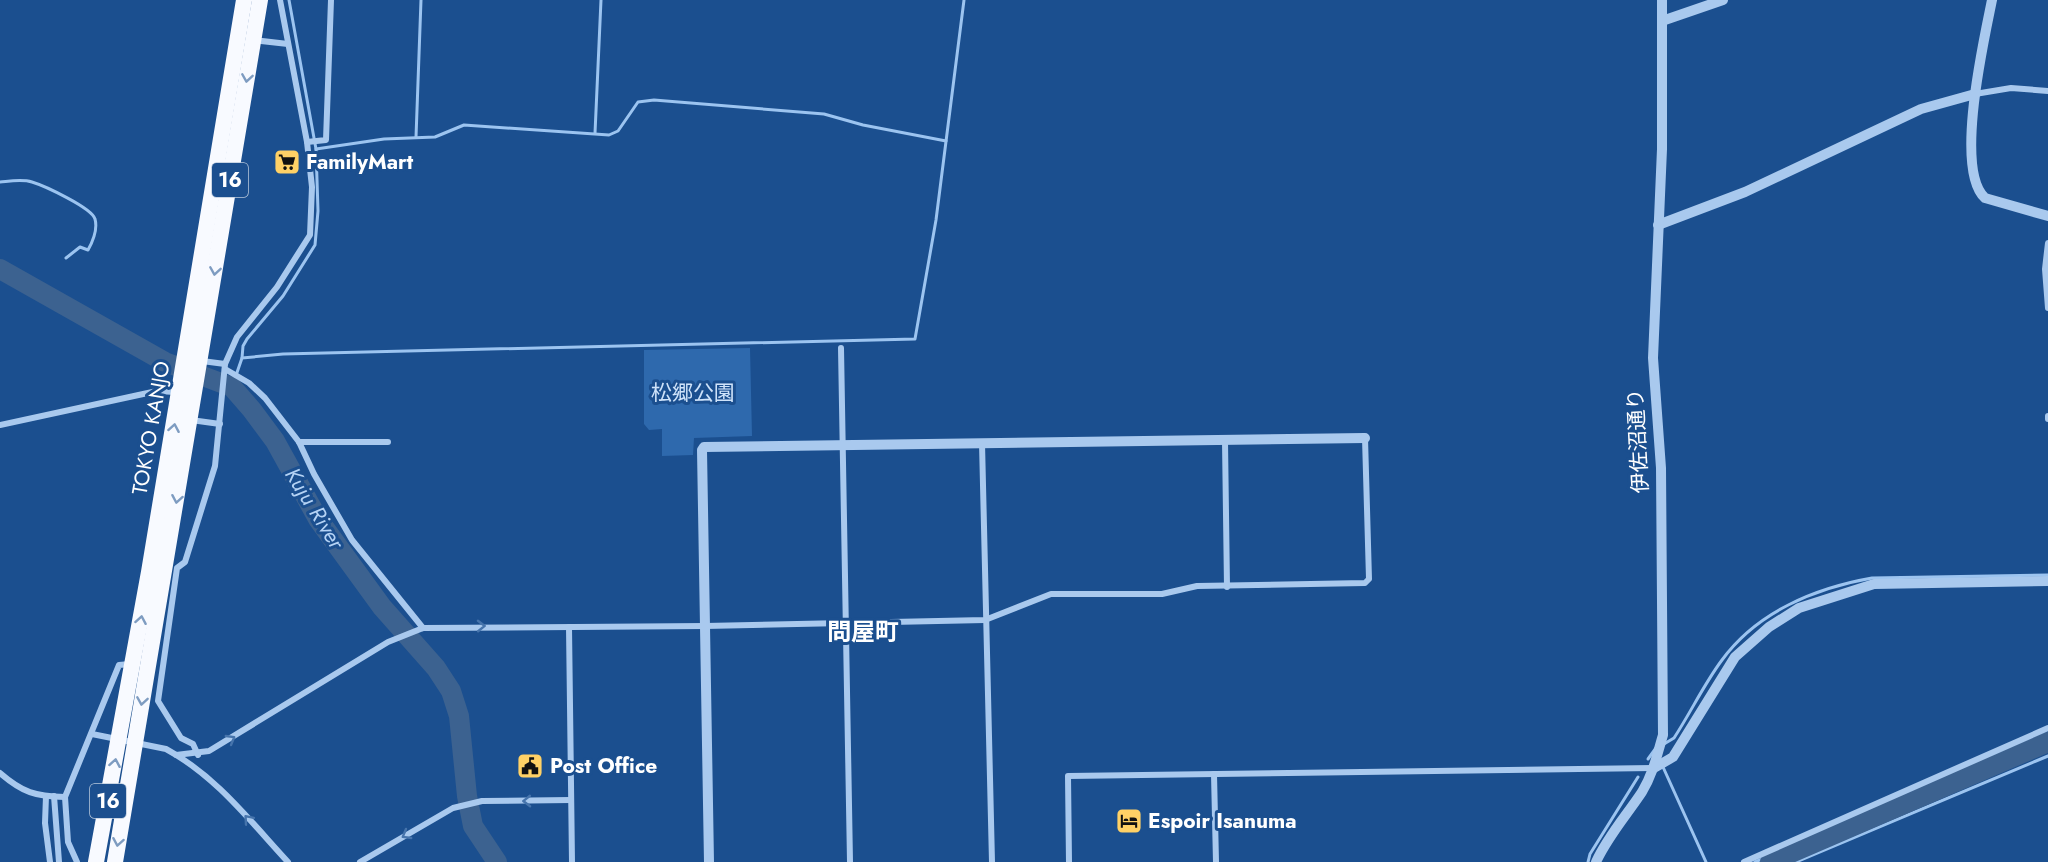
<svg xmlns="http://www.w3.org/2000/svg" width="2048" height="862" viewBox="0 0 2048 862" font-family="Jost,'Noto Sans JP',sans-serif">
	<rect width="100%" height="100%" fill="#1b4f8f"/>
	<path fill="#2e69ad" d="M 750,348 L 752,436 L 694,438 L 693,455 L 662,456 L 662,429 L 649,430 L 644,424 L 644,350 Z"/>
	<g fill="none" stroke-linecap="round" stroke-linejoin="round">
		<g stroke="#9cc4f0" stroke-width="3">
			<path d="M 595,133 L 601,0"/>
			<path d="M 416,137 L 421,0"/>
			<path d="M 316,149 L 384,139 L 435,137 L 464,125 L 609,135 L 618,131 L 638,102 L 654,100 L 824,114 L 863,125 L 946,141"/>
			<path d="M 0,182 C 11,181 22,179 32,182 C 45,186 92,208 95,219 C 98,230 93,241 88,250 L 80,247 L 66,258"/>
			<path d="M 242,358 L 243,346 L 247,339 L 283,296 L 315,245 L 318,211 L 316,149 L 289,0"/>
			<path d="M 232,387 L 242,358 L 283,354 L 915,339 L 936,220 L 964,0"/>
			<path d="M 1664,744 L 1674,738 C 1691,712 1704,684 1722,660 C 1757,612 1815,588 1872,578 L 2048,575"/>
			<path d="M 1648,759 L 1656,748"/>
			<path d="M 1663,767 L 1706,862"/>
			<path d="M 1588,862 L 1590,854 L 1638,777"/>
			<path d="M 1755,862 L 2048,736"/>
			<path d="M 1796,862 L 2048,756"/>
		</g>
		<g stroke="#3c6290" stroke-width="20">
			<path d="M 0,269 L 165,362 L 232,387 L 252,410 L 275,441 L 318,519 L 382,607 L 436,668 L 451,691 L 459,716 L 467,796 L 473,826 L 497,862"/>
			<path d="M 1770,862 L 2048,742"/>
		</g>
		<g stroke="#a9c9ee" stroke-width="6">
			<path d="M 280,0 L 307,142"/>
			<path d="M 253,40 L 288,44"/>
			<path d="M 1975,94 L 2011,88 L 2048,91"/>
			<path d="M 2048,243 L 2045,269 L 2048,308"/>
			<path d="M 841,348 L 850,862"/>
			<path d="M 202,361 L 225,364"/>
			<path d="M 225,369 L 249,383 L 265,398 L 299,442 L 314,474 L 352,540 L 423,628"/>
			<path d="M 2048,416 L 2048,419"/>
			<path d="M 191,420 L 220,424"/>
			<path d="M 0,425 L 157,391 L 176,392"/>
			<path d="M 1225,441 L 1227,587"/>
			<path d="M 299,442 L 388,442"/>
			<path d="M 982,443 L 992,862"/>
			<path d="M 569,627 L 572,862"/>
			<path d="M 92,734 L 166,749 C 216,776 250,821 288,862"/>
			<path d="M 176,755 L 209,751 L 388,642 L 423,628 L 705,626 L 985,620 L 1051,594 L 1162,594 L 1197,586 L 1365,583 L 1369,579 L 1365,438"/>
			<path d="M 198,755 L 193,744 L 181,738 L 158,701 L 177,568 L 185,562 L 215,466 L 225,364 L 237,337 L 277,287 L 310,235 L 312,187 L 307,142 L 326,140 L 331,0"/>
			<path d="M 0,773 C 23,793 35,796 65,797"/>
			<path d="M 1214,774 L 1216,862"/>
			<path d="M 46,796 L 45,823 L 50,862"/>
			<path d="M 54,796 L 59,862"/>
			<path d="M 77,862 L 68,842 L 65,797 L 119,665 L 130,664"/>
			<path d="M 360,862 L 453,808 L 482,801 L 571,800"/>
			<path d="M 1069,862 L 1068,776 L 1653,768"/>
			<path d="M 1744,862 L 2048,728"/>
		</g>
		<g stroke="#a9c9ee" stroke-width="10">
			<path d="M 1992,0 C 1984,40 1954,170 1985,198 L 2048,216"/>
			<path d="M 1662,21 L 1723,0"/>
			<path d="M 1658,225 L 1745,192 L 1921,109 L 1975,94"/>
			<path d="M 1654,768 L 1673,757 L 1735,657 L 1769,627 L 1799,608 L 1874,584 L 2048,581"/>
			<path d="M 709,862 L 702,450 L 704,447 L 1365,438"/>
			<path d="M 1596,862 C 1608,836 1626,816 1642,792 C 1653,774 1657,755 1663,735 L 1661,468 L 1653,358 L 1662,149 L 1662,0"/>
		</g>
		<g stroke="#f8faff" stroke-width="16">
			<path d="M 96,862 L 149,572 L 244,0"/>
			<path d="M 115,862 L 260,0"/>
		</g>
	</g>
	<defs><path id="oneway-chevron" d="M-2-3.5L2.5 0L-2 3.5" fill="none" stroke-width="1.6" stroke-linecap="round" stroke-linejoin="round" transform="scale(1.5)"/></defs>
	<g stroke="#7e9cc1">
		<use href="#oneway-chevron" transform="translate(247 78) rotate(99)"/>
		<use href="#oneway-chevron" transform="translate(215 271) rotate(99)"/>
		<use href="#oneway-chevron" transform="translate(174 428) rotate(-80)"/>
		<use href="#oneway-chevron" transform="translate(177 499) rotate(100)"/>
		<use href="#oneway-chevron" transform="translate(141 620) rotate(-80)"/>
		<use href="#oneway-chevron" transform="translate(142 701) rotate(99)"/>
		<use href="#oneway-chevron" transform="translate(115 763) rotate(-80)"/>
		<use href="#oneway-chevron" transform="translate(118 842) rotate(100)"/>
	</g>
	<g stroke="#4674ac">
		<use href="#oneway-chevron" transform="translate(481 626) rotate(-1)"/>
		<use href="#oneway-chevron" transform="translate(231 739) rotate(-30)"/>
		<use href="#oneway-chevron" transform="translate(527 801) rotate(179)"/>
		<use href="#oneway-chevron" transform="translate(248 819) rotate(-131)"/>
		<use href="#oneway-chevron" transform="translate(406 835) rotate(150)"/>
	</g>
	<defs>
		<symbol id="supermarket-square" viewBox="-11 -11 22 22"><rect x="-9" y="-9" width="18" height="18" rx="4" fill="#ffd166" stroke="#1b4f8f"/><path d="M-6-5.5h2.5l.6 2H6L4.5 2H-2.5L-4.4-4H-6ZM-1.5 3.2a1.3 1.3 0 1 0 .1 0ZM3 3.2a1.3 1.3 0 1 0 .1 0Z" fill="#111"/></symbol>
		<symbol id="civic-square" viewBox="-11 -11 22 22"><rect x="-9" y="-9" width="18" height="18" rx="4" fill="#ffd166" stroke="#1b4f8f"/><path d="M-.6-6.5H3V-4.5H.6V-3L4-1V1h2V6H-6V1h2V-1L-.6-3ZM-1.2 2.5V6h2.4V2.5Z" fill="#111"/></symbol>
		<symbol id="hotel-square" viewBox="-11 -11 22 22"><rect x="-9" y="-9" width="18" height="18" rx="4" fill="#ffd166" stroke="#1b4f8f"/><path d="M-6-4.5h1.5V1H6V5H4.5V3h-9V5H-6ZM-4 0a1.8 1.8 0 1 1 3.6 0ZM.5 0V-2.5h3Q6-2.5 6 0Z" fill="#111"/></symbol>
	</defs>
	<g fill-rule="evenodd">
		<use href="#supermarket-square" x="272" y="147" width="30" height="30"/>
		<use href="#civic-square" x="515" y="751" width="30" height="30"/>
		<use href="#hotel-square" x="1114" y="806" width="30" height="30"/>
	</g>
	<g text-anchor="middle" stroke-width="6" stroke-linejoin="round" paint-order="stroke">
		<g fill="#1b4f8f" stroke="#bbcadd" stroke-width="1.5">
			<rect x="212" y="163" width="36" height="34" rx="4.5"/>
			<rect x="90" y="784" width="36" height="34" rx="4.5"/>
		</g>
		<g font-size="20" font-weight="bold" fill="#fff">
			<text x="230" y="187">16</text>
			<text x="108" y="808">16</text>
		</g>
		<g font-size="21" font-weight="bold" fill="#fff" stroke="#1b4f8f" text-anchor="start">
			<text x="306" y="169">FamilyMart</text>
			<text x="550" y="773">Post Office</text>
			<text x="1148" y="828">Espoir Isanuma</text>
		</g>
		<g font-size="21" fill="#cfe3fa" stroke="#1b4f8f">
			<text x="693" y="400">松郷公園</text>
		</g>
		<g font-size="21" fill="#fff" stroke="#1b4f8f">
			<text transform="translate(151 428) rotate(-80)" y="7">TOKYO KANJO</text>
			<text transform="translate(1638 441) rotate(-93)" y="7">伊佐沼通り</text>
		</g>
		<g font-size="22" font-style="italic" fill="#b5d3f5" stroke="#1b4f8f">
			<text transform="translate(315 508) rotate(58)" y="8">Kuju River</text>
		</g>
		<g font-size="24" font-weight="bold" fill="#fff" stroke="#1b4f8f">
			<text x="863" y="640">問屋町</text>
		</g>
	</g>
</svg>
